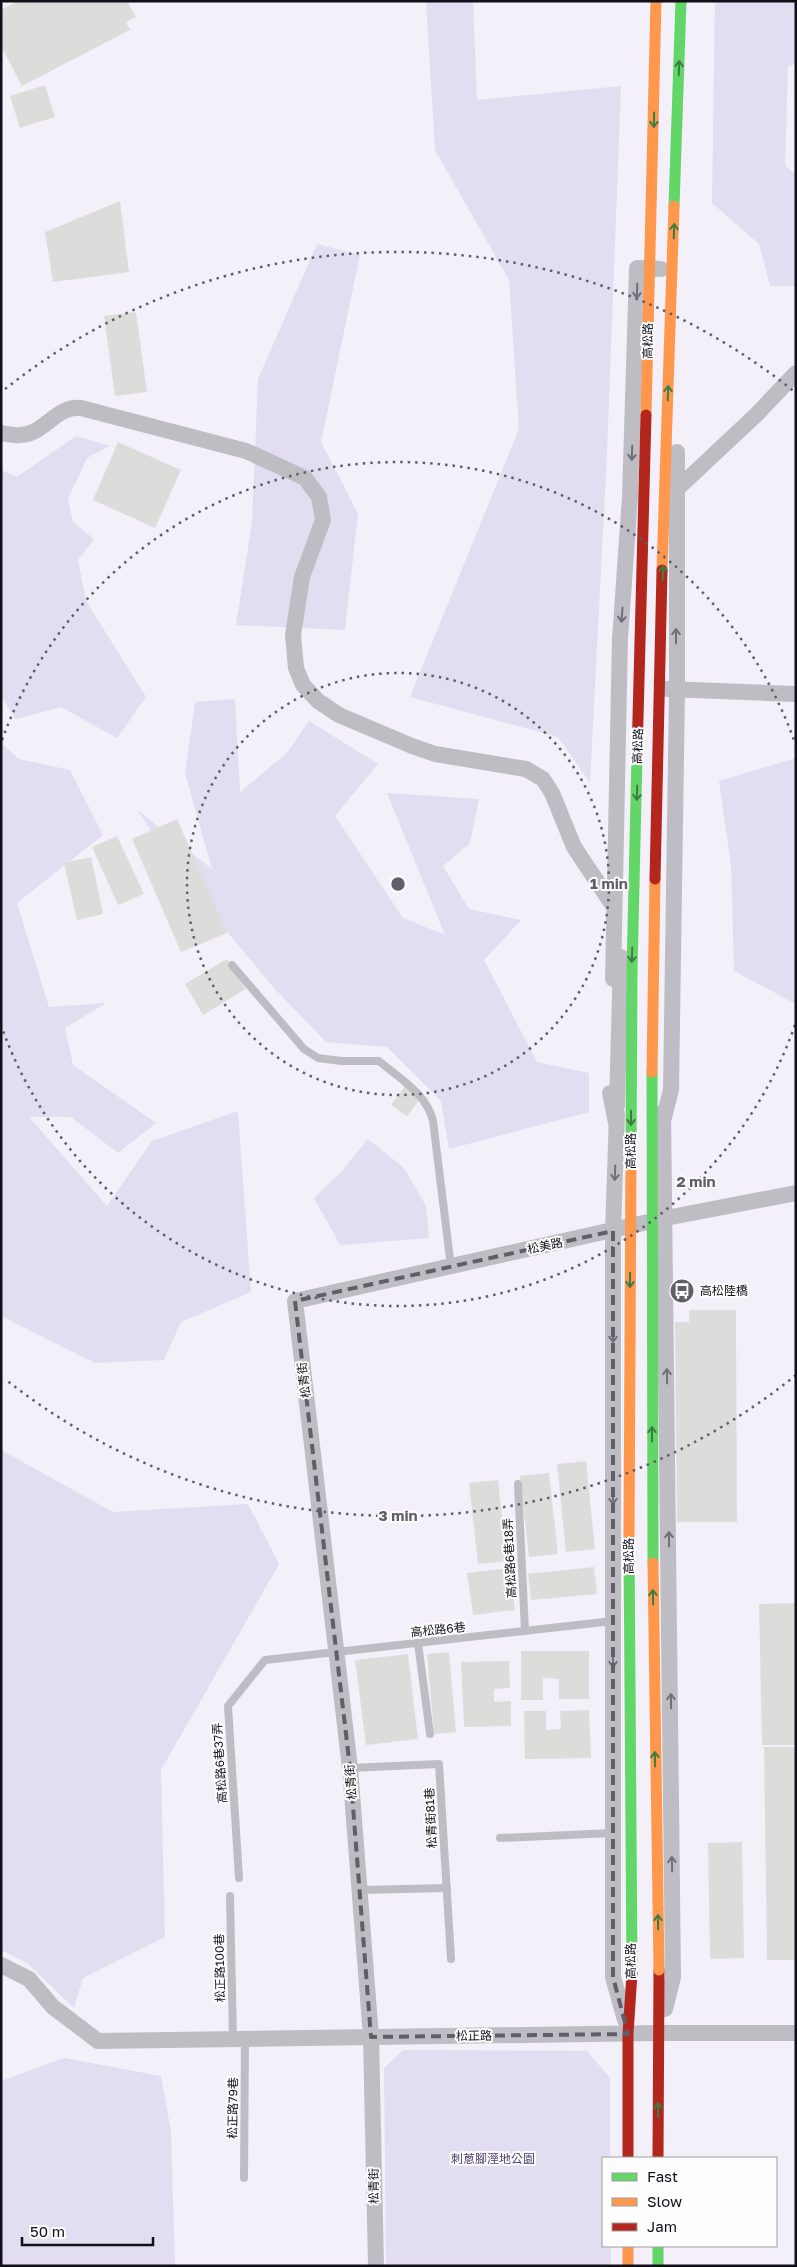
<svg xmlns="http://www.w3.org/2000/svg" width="797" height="2267" viewBox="0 0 797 2267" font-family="'Golos Text','Noto Sans TC',sans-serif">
	<rect width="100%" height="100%" fill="#f3f0fa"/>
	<g fill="#e2ddf0">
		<path d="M 426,1 L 473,1 L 477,100 L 621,86 L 607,453 L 590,783 L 558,737 L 410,697 L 519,429 L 509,280 L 435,150 Z"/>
		<path d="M 715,1 L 796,1 L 796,63 L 788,67 L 785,166 L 796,174 L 796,286 L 770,286 L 759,244 L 712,203 Z"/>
		<path d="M 317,244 L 360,255 L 321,442 L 358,514 L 345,630 L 236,625 L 252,522 L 258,379 Z"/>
		<path d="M 76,436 L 110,446 L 87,458 L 68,499 L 73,522 L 94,539 L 78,560 L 86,601 L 146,697 L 117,738 L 61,707 L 16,719 L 1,696 L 1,470 L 17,477 Z"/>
		<path d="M 235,699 L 240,792 L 287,753 L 309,721 L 378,764 L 335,816 L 403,918 L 445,935 L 387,793 L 479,799 L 470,843 L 443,866 L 469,909 L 521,920 L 484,960 L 537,1062 L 589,1073 L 589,1112 L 449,1149 L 441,1101 L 387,1047 L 326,1042 L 274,988 L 194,892 L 137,810 L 212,869 L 185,773 L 195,702 Z"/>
		<path d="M 1,743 L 19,759 L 70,770 L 103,835 L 17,903 L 49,1007 L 106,1003 L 65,1028 L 73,1065 L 156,1123 L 118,1153 L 71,1117 L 29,1117 L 107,1206 L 152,1141 L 238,1111 L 251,1292 L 181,1322 L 164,1360 L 95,1363 L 1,1316 Z"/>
		<path d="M 796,758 L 796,1004 L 734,971 L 731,866 L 719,781 Z"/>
		<path d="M 368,1139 L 404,1168 L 426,1206 L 429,1238 L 340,1245 L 314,1198 L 340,1173 Z"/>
		<path d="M 1,1450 L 113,1512 L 248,1504 L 279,1564 L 161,1770 L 165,1937 L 83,1978 L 74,2008 L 27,1963 L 1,1950 Z"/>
		<path d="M 403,2050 L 587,2051 L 610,2078 L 610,2158 L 603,2158 L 603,2246 L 611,2246 L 611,2266 L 386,2266 L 384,2068 Z"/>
		<path d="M 64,2058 L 161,2076 L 171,2132 L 175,2266 L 1,2266 L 1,2081 Z"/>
	</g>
	<g fill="#dcdddb">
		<path d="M 18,1 L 127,1 L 136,17 L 126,22 L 130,30 L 22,86 L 1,46 L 1,10 Z"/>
		<path d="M 45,85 L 55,117 L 20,128 L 10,96 Z"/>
		<path d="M 120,201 L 129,272 L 53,282 L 45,232 Z"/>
		<path d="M 136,312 L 147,392 L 115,396 L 104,316 Z"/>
		<path d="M 118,442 L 181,470 L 155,528 L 93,500 Z"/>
		<path d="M 177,819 L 227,933 L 181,952 L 132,839 Z"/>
		<path d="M 117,836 L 144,894 L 118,905 L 92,847 Z"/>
		<path d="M 91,857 L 103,914 L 77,920 L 64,863 Z"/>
		<path d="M 227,959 L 246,989 L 203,1015 L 185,984 Z"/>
		<path d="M 405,1086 L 421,1098 L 407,1116 L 391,1105 Z"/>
		<path d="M 689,1310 L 736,1310 L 737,1522 L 677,1522 L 675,1322 L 689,1322 Z"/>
		<path d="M 586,1461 L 595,1549 L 566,1552 L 557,1464 Z"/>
		<path d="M 549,1473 L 558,1554 L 529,1557 L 520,1476 Z"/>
		<path d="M 498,1480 L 507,1561 L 478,1564 L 469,1483 Z"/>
		<path d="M 594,1567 L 597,1594 L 531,1600 L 528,1574 Z"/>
		<path d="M 510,1568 L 515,1610 L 473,1615 L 467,1573 Z"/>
		<path d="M 796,1603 L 796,1745 L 762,1745 L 759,1604 Z"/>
		<path d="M 521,1651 L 589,1651 L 589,1699 L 559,1699 L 559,1679 L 543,1678 L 543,1700 L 521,1700 Z"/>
		<path d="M 449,1652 L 456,1732 L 434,1734 L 427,1654 Z"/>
		<path d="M 408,1654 L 418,1739 L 366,1745 L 355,1660 Z"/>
		<path d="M 509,1661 L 510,1688 L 494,1689 L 494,1702 L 511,1701 L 511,1726 L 464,1727 L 461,1662 Z"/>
		<path d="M 589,1710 L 591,1758 L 525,1759 L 524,1711 L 546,1711 L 546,1730 L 561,1729 L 560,1711 Z"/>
		<path d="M 764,1747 L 796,1747 L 796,1960 L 767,1960 Z"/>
		<path d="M 742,1842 L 744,1958 L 710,1959 L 708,1843 Z"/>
	</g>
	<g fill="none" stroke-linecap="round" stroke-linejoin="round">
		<g stroke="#bfbdc4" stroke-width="8">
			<path d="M 232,965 L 304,1049 L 318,1058 L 341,1061 L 379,1061 C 399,1078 427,1094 433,1121 L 451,1267"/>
			<path d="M 518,1484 L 525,1631"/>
			<path d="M 418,1643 L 430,1734"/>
			<path d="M 350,1768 L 439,1764 L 451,1959"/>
			<path d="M 500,1838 L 613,1833"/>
			<path d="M 239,1878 L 228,1706 L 265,1660 L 613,1621"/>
			<path d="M 359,1890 L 447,1888"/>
			<path d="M 230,1896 L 233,2039"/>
			<path d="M 244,2178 L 245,2039"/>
		</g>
		<g stroke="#bfbdc4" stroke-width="16">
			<path d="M 1,433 C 12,435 22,437 33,432 C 50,424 60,406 81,408 L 246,451 L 305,478 L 319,497 L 323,520 L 302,577 L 293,635 L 296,668 L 303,685 L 318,701 L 339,715 L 412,746 L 435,754 L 526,769 L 543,779 L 552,793 L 574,847 L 614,907"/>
			<path d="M 670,491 L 676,490 L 756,415 L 796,373"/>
			<path d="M 667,689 L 796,694"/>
			<path d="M 613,979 L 620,639 L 630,497 L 637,268 L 661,269"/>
			<path d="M 610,1093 L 616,1123"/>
			<path d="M 663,1112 L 673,1977 L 665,2009"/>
			<path d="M 617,1114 L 613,1231 L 613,1977 L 625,2020"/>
			<path d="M 663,1121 L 671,1090 L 677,689 L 677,452"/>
			<path d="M 1,1965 L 29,1979 L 53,2007 L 98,2041 L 658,2033 L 796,2033"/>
			<path d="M 376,2266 L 371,2037 L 350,1768 L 295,1301 L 666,1218 L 796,1193"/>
		</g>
		<path stroke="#63d668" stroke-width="11" d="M 658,2246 L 658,2266"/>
		<path stroke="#ff974d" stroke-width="11" d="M 628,2246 L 628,2266"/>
		<g stroke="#b3261e" stroke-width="11">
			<path d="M 628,2158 L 628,2034 L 632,1973"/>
			<path d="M 658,2158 L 659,1970"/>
		</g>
		<path stroke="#bfbdc4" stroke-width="16" d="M 617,1106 L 621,957"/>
		<g stroke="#63d668" stroke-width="11">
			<path d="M 674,206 L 681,1"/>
			<path d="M 652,1072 L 653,1563"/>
			<path d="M 631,1152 L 632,971 L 637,756"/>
			<path d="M 629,1540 L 632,1973"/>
		</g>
		<g stroke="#ff974d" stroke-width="11">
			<path d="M 646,415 L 656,1"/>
			<path d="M 662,570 L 674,206"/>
			<path d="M 652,1072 L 655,879"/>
			<path d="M 629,1540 L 631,1152"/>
			<path d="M 653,1563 L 659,1970"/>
		</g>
		<g stroke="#b3261e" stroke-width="11">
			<path d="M 637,756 L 646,415"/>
			<path d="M 655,879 L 662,570"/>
		</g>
	</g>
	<defs><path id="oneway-shaft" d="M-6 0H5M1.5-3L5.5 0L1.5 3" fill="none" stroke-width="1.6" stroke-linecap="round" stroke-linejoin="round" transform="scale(1.25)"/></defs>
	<g stroke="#3e7c44">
		<use href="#oneway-shaft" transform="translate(679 68) rotate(-88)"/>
		<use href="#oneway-shaft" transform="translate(654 120) rotate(91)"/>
		<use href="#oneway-shaft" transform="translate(674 231) rotate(-88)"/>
		<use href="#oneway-shaft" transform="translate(668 393) rotate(-88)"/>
		<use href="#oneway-shaft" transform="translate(663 573) rotate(-88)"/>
		<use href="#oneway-shaft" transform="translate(637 793) rotate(92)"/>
		<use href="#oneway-shaft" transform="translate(632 955) rotate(92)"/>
		<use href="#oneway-shaft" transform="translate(631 1118) rotate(90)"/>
		<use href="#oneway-shaft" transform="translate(630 1280) rotate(90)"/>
		<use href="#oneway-shaft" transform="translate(652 1434) rotate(-90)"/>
		<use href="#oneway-shaft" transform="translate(653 1597) rotate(-91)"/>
		<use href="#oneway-shaft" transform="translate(655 1759) rotate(-91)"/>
		<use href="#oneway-shaft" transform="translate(658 1922) rotate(-91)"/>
		<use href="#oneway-shaft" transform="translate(658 2110) rotate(-90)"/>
	</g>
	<g stroke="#716f77">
		<use href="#oneway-shaft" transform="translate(637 291) rotate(92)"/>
		<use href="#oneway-shaft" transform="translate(632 453) rotate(92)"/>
		<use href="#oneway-shaft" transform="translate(622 615) rotate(94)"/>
		<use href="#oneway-shaft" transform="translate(676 636) rotate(-90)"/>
		<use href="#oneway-shaft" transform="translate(615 1173) rotate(92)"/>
		<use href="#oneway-shaft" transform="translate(613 1335) rotate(90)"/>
		<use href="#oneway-shaft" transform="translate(667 1376) rotate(-91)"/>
		<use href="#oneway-shaft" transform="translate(613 1497) rotate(90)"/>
		<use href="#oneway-shaft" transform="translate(669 1539) rotate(-91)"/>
		<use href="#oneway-shaft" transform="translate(613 1660) rotate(90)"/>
		<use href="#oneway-shaft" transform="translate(671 1701) rotate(-91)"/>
		<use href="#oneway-shaft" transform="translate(672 1864) rotate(-91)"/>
	</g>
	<path fill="none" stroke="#605e67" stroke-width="4" stroke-dasharray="10 6" stroke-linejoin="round" d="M 613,1231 L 613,1977 L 628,2034 L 371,2037 L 350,1768 L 295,1301 Z"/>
	<g fill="none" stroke="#605e67" stroke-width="2.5" stroke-dasharray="2.5 5">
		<circle cx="398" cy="884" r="211"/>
		<path d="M795 1025A421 421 0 0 1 2 1028M2 740A421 421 0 0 1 795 743"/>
		<path d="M796 1375A632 632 0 0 1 5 1379M5 389A632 632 0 0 1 796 393"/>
	</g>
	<defs>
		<symbol id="bus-disc" viewBox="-11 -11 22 22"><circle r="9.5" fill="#605e67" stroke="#fdfdfd"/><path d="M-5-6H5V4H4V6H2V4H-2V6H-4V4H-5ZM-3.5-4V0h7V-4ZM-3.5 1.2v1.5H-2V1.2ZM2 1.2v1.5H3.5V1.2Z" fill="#fff"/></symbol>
	</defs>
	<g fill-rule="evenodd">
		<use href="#bus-disc" x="668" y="1277" width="28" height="28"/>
	</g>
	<g text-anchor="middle" stroke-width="4" stroke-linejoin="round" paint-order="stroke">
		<g font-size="12" fill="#110f18" stroke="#fdfdfd">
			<text transform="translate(648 341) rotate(-89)" y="4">高松路</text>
			<text transform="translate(638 746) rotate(-88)" y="4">高松路</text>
			<text transform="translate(631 1151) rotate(-90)" y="4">高松路</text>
			<text transform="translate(545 1246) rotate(-12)" y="4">松美路</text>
			<text transform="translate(304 1380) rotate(-97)" y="4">松青街</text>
			<text transform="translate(629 1556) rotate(-90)" y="4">高松路</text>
			<text transform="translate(510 1558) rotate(-93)" y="4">高松路6巷18弄</text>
			<text transform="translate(438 1630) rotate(-6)" y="4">高松路6巷</text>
			<text transform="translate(220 1763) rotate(-94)" y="4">高松路6巷37弄</text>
			<text transform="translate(351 1782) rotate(-95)" y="4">松青街</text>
			<text transform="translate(431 1818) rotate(-93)" y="4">松青街81巷</text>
			<text transform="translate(631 1961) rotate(-90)" y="4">高松路</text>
			<text transform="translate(220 1968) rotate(-91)" y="4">松正路100巷</text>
			<text transform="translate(474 2036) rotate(-1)" y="4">松正路</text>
			<text transform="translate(233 2108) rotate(-89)" y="4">松正路79巷</text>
			<text transform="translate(374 2186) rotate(-91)" y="4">松青街</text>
		</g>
		<g font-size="12" fill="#110f18" stroke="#fdfdfd" text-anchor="start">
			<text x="700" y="1295">高松陸橋</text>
		</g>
		<g font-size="12" fill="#514071" stroke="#fdfdfd">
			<text x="493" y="2163">刺蔥腳溼地公園</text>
		</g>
	</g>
	<circle cx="398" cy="884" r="8" fill="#605e67" stroke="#fdfdfd" stroke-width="2.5"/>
	<g font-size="15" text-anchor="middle" font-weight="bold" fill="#605e67" stroke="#fdfdfd" stroke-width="4" stroke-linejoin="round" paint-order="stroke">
		<text x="609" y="889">1 min</text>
		<text x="696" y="1187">2 min</text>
		<text x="398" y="1521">3 min</text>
	</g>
	<rect width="797" height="2267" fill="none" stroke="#110f18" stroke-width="5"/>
	<rect x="602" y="2157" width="175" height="90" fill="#fdfdfd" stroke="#9f9ea1"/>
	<rect x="612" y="2173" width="25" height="8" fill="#63d668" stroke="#9f9ea1"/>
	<text x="647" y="2182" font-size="15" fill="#110f18">Fast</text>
	<rect x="612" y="2198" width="25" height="8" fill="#ff974d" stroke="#9f9ea1"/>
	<text x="647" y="2207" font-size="15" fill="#110f18">Slow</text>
	<rect x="612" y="2223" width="25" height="8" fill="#b3261e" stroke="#9f9ea1"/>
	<text x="647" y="2232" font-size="15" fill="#110f18">Jam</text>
	<path d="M22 2237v8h131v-8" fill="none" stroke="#110f18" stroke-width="2.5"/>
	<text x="30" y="2237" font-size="15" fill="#110f18" stroke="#fdfdfd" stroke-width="4" paint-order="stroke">50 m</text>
</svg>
